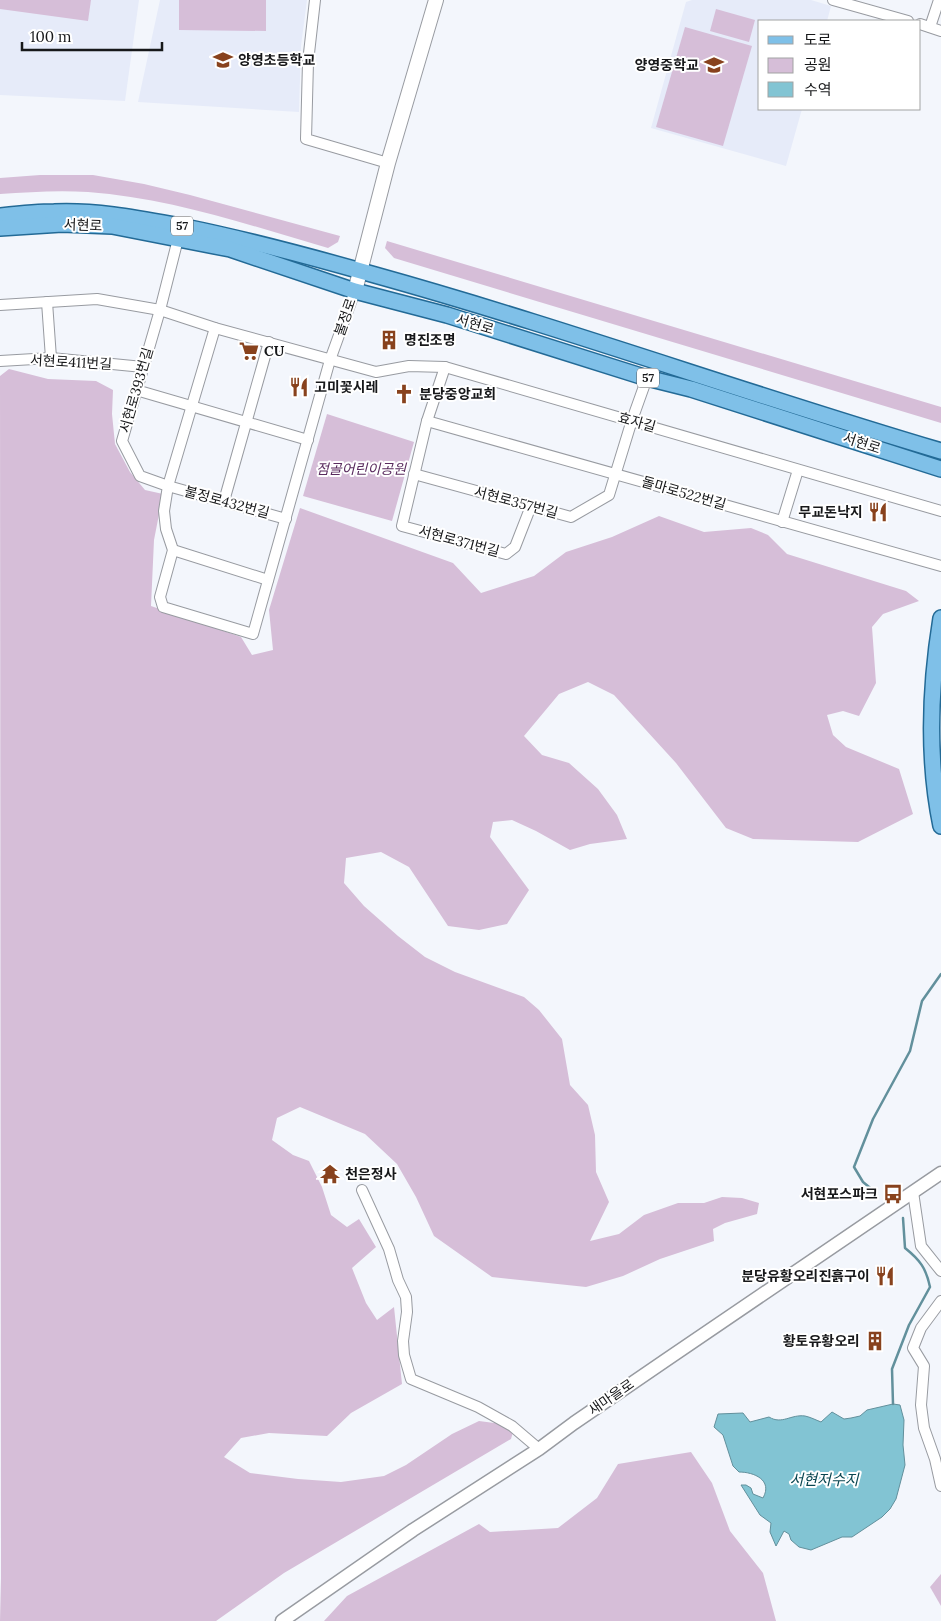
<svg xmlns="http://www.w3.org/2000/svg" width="941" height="1621" viewBox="0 0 941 1621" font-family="Lora,'Noto Sans KR',serif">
	<rect width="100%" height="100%" fill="#f3f6fc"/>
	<g fill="#e6ebf9">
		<path d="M 0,0 L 139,0 L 125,101 L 0,95 Z"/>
		<path d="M 160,0 L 307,0 L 301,46 L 299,112 L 138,102 Z"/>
		<path d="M 692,0 L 811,0 L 831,6 L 827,21 L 760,21 L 760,109 L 802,109 L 786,166 L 651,128 L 686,2 Z"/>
	</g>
	<g fill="#d6bed8">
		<path d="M 0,0 L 91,0 L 88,21 L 0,9 Z"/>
		<path d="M 179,0 L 266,0 L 266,31 L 179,30 Z"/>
		<path d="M 716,9 L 755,20 L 749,42 L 710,31 Z"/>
		<path d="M 685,27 L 752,46 L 723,146 L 656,127 Z"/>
		<path d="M 40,175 L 93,175 L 144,184 L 190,195 L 340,236 L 338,242 L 328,248 C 249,225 170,198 88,192 C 59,190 29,192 0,194 L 0,178 Z"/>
		<path d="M 387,241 L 941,407 L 941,423 L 394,258 L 385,248 Z"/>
		<path d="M 9,369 L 48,379 L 96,381 L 113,390 L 112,414 L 115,444 L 130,472 L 145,490 L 163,494 L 154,540 L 151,606 L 241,637 L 252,655 L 273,650 L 269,610 L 300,508 L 453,563 L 481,593 L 534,576 L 566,552 L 612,537 L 659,516 L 704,532 L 751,528 L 768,535 L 787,554 L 906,591 L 919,601 L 883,614 L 872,627 L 876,683 L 859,716 L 843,711 L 827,715 L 833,735 L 846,747 L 899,769 L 913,814 L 858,842 L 753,839 L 726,828 L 676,763 L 614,695 L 588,682 L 559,694 L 524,736 L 542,755 L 569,763 L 598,789 L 617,815 L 627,839 L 590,844 L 570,850 L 536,831 L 512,820 L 493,822 L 490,837 L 529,890 L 507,924 L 479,930 L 448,926 L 409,867 L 381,852 L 346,858 L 344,883 L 364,906 L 398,936 L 425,957 L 455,972 L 524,997 L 539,1010 L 562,1039 L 570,1085 L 588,1105 L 595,1135 L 596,1172 L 609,1202 L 590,1241 L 619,1234 L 644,1215 L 678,1203 L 704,1203 L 722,1197 L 742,1198 L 759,1203 L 757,1214 L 725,1223 L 713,1229 L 714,1241 L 660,1259 L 623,1276 L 586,1287 L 492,1277 L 434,1236 L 416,1197 L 397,1164 L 365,1134 L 300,1107 L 277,1118 L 272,1140 L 293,1155 L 309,1161 L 322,1187 L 331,1215 L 347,1227 L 359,1219 L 376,1247 L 352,1268 L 366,1303 L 377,1320 L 394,1307 L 402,1384 L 351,1413 L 327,1436 L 269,1433 L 241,1438 L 224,1457 L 250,1473 L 298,1479 L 341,1482 L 384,1476 L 406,1465 L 452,1434 L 479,1421 L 502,1424 L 513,1432 L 511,1439 L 284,1573 L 216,1621 L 0,1621 L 1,1578 L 0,376 Z"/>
		<path d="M 327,414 L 414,442 L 392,521 L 303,496 Z"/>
		<path d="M 691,1452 L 712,1483 L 730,1531 L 763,1573 L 776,1621 L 324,1621 L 347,1596 L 479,1524 L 490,1532 L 558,1528 L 597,1498 L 618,1464 Z"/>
		<path d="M 941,1574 L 941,1606 L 930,1587 Z"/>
	</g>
	<path fill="#82c4d3" stroke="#62909c" d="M 893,1404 L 900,1405 L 904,1420 L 903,1445 L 905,1465 L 896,1499 L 890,1509 L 882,1517 L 852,1537 L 842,1537 L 811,1550 L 799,1547 L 791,1540 L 789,1534 L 784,1531 L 776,1546 L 770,1532 L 771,1523 L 760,1515 L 741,1485 L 746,1485 L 751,1488 L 753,1494 L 763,1498 C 773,1480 754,1472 739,1472 L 733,1466 L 723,1435 L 714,1427 L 718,1414 L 743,1413 L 750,1422 L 769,1417 C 782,1425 791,1414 805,1416 C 810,1417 816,1420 821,1422 L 832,1412 L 844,1419 L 851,1418 L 860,1416 L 867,1410 Z"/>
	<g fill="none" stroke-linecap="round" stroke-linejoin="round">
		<g stroke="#62909c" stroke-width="2.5">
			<path d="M 874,1191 L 863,1182 L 854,1167 L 873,1119 L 910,1051 L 922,1001 L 941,974"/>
			<path d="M 893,1404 L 892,1369 L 909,1325 L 930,1287 C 926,1268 920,1260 905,1248 L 903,1218"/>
		</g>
		<defs>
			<g id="minor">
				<path d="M 315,0 L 308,62 L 306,139 L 388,163"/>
				<path d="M 833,0 L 908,21"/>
				<path d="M 920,24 L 941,31"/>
				<path d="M 930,27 L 939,0"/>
				<path d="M 178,239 L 160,310 L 122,441 L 140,476 L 168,486 L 286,519"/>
				<path d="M 47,302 L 51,358"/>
				<path d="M 0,305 L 97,299 L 160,310 L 215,328 L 376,372 L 409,366 L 445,367 L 941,511"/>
				<path d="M 215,328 L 168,486 L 164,511 L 166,529 L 173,550 L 160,597 L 163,607 L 253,634 L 330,360 L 355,291"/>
				<path d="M 0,361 L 51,358 L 143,367"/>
				<path d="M 445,367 L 427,421 L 402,526 L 506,554 L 515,547 L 531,506"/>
				<path d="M 136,390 L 308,440"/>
				<path d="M 427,421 L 941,566"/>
				<path d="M 414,474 L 571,517 L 609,495 L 632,420 L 647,378"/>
				<path d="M 224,501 L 269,342"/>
				<path d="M 782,522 L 798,470"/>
				<path d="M 173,550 L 268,580"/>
				<path d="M 362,1190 L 389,1249 L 398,1280 L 406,1297 L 407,1312 L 403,1341 L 404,1355 L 411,1379 L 478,1407 L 512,1426 L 539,1449"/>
				<path d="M 913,1192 L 921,1246 L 941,1271"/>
				<path d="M 941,1301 L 921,1328 L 913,1348 L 924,1366 L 921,1405 L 924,1428 L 935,1459 L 941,1486"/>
			</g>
			<path id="tertiary" d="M 282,1621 L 413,1530 L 539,1449 L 574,1423 L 666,1360 L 941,1173"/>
			<path id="secondary" d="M 355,291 L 388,163 L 436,0"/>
			<g id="primary">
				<path d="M 0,216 C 18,214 36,212 54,212 C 98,210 141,219 185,227 C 249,240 312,257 375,275 C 565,328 751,395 941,451"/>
				<path d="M 0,228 L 62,224 L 112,226 L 230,249 L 355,291 L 447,315 L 647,378 L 691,389 L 941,469"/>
				<path d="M 941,618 C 930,686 927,758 941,826"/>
			</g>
		</defs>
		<use href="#minor" stroke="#989ba1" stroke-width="12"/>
		<use href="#tertiary" stroke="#989ba1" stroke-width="15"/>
		<use href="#secondary" stroke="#989ba1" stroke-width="16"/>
		<use href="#primary" stroke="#236a96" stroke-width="18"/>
		<use href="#minor" stroke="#fff" stroke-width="10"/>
		<use href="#tertiary" stroke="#fff" stroke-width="12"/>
		<use href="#secondary" stroke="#fff" stroke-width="14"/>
		<use href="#primary" stroke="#7fc0e8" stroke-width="15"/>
	</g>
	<defs>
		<symbol id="school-bare" viewBox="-9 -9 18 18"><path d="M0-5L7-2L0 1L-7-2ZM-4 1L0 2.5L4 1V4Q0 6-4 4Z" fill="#88421d" stroke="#fff" stroke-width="2.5" paint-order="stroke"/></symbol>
		<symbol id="building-bare" viewBox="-9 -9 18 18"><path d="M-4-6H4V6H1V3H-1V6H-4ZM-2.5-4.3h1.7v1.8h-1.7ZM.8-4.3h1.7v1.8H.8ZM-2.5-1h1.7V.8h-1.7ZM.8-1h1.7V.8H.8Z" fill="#88421d" stroke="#fff" stroke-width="2.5" paint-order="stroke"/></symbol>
		<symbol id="supermarket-bare" viewBox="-9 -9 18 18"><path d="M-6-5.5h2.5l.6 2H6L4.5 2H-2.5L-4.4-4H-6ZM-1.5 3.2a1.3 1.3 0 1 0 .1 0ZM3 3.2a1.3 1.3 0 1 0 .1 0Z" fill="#88421d" stroke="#fff" stroke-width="2.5" paint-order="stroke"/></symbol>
		<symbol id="restaurant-bare" viewBox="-9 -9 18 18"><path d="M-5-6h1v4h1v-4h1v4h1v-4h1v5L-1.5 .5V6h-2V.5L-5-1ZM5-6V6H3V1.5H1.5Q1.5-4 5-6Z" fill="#88421d" stroke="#fff" stroke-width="2.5" paint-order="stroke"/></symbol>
		<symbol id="church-bare" viewBox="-9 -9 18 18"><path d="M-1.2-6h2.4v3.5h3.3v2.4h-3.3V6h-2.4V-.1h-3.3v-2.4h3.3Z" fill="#88421d" stroke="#fff" stroke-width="2.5" paint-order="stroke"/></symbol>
		<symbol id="temple-bare" viewBox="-9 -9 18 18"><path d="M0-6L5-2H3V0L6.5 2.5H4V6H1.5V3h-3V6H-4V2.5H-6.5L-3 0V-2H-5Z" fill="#88421d" stroke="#fff" stroke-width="2.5" paint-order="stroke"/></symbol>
		<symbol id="bus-bare" viewBox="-9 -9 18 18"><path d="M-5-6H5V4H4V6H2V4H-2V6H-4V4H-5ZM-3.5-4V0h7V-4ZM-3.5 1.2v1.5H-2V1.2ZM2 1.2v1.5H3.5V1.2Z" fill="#88421d" stroke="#fff" stroke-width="2.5" paint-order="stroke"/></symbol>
	</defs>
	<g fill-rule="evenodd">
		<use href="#school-bare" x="209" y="46" width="28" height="28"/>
		<use href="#school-bare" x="700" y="51" width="28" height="28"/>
		<use href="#building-bare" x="375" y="326" width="28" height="28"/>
		<use href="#supermarket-bare" x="235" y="337" width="28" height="28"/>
		<use href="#restaurant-bare" x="285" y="373" width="28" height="28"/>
		<use href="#church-bare" x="390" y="380" width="28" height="28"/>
		<use href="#restaurant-bare" x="864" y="498" width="28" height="28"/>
		<use href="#temple-bare" x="316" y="1160" width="28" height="28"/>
		<use href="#bus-bare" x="879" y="1180" width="28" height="28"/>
		<use href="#restaurant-bare" x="871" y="1262" width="28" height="28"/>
		<use href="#building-bare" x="861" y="1327" width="28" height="28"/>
	</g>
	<g text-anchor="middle" stroke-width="4" stroke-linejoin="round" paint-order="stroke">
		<g fill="#fff" stroke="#5d5d5f" stroke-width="1">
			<rect x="171" y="216.5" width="22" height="19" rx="4"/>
			<rect x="637" y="368.5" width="22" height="19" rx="4"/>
		</g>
		<g font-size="12" font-weight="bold" fill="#17181a">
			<text x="182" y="230">57</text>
			<text x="648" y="382">57</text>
		</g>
		<g font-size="14" font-weight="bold" fill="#17181a" stroke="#fff" text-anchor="start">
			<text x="238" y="65">양영초등학교</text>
			<text x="699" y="70" text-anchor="end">양영중학교</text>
			<text x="404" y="345">명진조명</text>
			<text x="264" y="356">CU</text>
			<text x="314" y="392">고미꽃시레</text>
			<text x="419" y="399">분당중앙교회</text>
			<text x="863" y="517" text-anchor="end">무교돈낙지</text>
			<text x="345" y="1179">천은정사</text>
			<text x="878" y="1199" text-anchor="end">서현포스파크</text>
			<text x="870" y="1281" text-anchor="end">분당유황오리진흙구이</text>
			<text x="860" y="1346" text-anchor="end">황토유황오리</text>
		</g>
		<g font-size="14" fill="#17181a" stroke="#fff">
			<text transform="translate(83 225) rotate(2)" y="5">서현로</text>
			<text transform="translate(345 317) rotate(-71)" y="5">불정로</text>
			<text transform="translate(475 324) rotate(17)" y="5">서현로</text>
			<text transform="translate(71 362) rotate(3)" y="5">서현로411번길</text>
			<text transform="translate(136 390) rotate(-74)" y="5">서현로393번길</text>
			<text transform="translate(637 422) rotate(16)" y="5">효자길</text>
			<text transform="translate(862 443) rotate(18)" y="5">서현로</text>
			<text transform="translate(684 493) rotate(16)" y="5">돌마로522번길</text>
			<text transform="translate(227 502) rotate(15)" y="5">불정로432번길</text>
			<text transform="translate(516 502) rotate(15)" y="5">서현로357번길</text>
			<text transform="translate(459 541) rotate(15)" y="5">서현로371번길</text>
			<text transform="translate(611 1397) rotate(-35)" y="5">새마을로</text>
		</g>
		<g font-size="14" font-style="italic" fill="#592b5e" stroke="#fff">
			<text x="361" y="474">점골어린이공원</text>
		</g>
		<g font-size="15" font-style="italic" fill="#094651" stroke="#fff">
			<text x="824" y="1485">서현저수지</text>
		</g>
	</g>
	<rect x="758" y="20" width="162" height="90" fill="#ffffff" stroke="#a2a3a3"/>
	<rect x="768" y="36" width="25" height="8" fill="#7fc0e8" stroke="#a2a3a3"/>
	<text x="804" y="45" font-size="15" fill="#17181a">도로</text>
	<rect x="768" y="58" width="25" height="15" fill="#d6bed8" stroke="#a2a3a3"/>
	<text x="804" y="70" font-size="15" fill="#17181a">공원</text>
	<rect x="768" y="82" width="25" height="15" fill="#82c4d3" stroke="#a2a3a3"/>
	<text x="804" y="95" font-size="15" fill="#17181a">수역</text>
	<path d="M22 42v8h140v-8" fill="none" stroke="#17181a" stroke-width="2.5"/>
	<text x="30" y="42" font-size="15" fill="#17181a" stroke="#ffffff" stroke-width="4" paint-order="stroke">100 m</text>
</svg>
